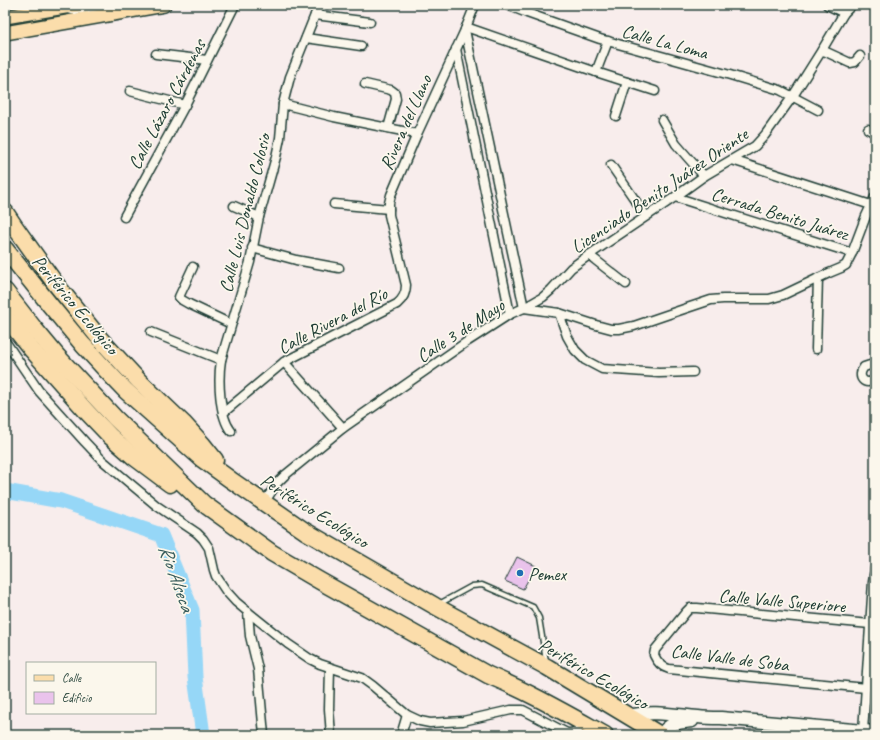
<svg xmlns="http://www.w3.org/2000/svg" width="880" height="740" viewBox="0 0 880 740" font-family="Caveat,sans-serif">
	<rect width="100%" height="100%" fill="#f8edec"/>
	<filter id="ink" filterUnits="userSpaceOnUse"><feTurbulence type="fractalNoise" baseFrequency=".025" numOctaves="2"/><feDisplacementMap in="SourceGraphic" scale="8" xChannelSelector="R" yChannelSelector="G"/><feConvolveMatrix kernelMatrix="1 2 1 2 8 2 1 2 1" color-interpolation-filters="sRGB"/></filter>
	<g filter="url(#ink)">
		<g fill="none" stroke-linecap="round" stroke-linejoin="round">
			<path stroke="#96d7f7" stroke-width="15" d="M 5,491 L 61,501 L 161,535 L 192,610 L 195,677 L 203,735"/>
		</g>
		<path fill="#eac3ec" stroke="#1f3d34" d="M 517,557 L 536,566 L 523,589 L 505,581 Z"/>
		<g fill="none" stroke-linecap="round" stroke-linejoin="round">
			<defs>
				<g id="lane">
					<path d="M 68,11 L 72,12 L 76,12 L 121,5"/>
					<path d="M 439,604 L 472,586 L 482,585 L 533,607 L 539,618 L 546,661"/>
				</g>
				<g id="street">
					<path d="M 507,5 L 527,13 L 600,39 L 730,75 L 780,90 L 818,110"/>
					<path d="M 827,5 L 844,13"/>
					<path d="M 315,15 L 370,22"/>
					<path d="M 466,27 L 596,72 L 655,91"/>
					<path d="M 465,30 L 524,308"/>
					<path d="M 306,38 L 361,46"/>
					<path d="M 456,49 L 510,314"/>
					<path d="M 822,50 L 850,63 L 855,62 L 860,56"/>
					<path d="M 156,54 L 207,60"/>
					<path d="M 596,72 L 608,41"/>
					<path d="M 365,84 L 391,90 L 395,93 L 396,99 L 388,128"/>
					<path d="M 130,91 L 185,105"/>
					<path d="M 283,104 L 334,117 L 417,134"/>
					<path d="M 616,116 L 627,82"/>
					<path d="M 662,120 L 676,144 L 704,176"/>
					<path d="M 868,129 L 875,133"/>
					<path d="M 732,160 L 871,205"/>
					<path d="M 611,165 L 646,216"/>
					<path d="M 675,197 L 852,253"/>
					<path d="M 334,204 L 389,209"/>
					<path d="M 234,206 L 259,217"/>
					<path d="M 124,217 L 185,105 L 235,5"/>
					<path d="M 252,248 L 296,260 L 339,268"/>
					<path d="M 589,255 L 626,284"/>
					<path d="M 193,267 L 179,297 L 182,300 L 189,304 L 231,324"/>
					<path d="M 524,308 L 559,313 L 596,325 L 611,329 L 619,329 L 634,326 L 684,309 L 711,300 L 723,299 L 769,299 L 783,295 L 829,273 L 841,268 L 846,265 L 852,253 L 866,216 L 875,197"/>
					<path d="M 559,313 L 567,336 L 575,350 L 585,360 L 602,369 L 659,373 L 693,372"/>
					<path d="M 151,332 L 221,360"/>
					<path d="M 5,341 L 39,391 L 85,442 L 102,460 L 157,506 L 197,533 L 203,539 L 209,548 L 214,570 L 216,576 L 226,591 L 236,602 L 248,612 L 288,644 L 310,659 L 320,664 L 362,678 L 373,686 L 407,715 L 420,721 L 430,723 L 463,721 L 511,710 L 523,710 L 567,733 C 577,733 579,731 583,723"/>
					<path d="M 816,349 L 818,278"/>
					<path d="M 284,362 L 343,428"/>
					<path d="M 875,368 L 870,365 L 864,367 C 856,377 865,387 875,379"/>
					<path d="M 223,413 L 284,362 L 397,304 C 403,299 406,294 406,285 L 389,215 L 389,203 L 391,195 L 417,134 L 465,30 L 475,5"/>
					<path d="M 231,431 C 219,416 218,379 221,360 L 250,262 L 259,217 L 276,157 L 280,138 L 283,104 L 290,77 L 319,5"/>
					<path d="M 264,503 L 277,483 L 284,476 L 343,428 L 468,341 L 510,314 L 524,308 L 543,297 L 551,290 L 571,268 L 589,255 L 675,197 L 704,176 L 755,146 L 765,135 L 793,96 L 822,50 L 844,13 L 852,5"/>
					<path d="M 248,612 L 250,636 L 258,669 L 264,735"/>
					<path d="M 330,668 L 329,709 L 331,735"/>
					<path d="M 866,688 L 669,669 C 662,667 657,662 654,655 L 655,650 L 686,612 L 690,608 L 697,608 L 870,624"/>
					<path d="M 863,731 L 873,582 L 875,568"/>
					<path d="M 401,735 L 407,715"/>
				</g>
				<g id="secondary">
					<path d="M 628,716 C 652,710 675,715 698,717 C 706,718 713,718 721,718 L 875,732"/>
					<path d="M 661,735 C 670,722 677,723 692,721"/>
				</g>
				<g id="primary">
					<path d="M 5,17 L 77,5"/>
					<path d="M 5,33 L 164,5"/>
				</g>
				<g id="highway">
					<path d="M 5,212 L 15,227 L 55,283 L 100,339 L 139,381 L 183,423 L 203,445 L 215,460"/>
					<path d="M 5,249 L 50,305 L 83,345 L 106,370 L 126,391 L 202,459 L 231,480 L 305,531 L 435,606 L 547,667 L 660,735"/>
					<path d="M 5,291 L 33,327 L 58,357 L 115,418 L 204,504 L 272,553 L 320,581 L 488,675 C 529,692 567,714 605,735"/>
					<path d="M 5,316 L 32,350 L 87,412 L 110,436 L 134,457 L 170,484"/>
				</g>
			</defs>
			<use href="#lane" stroke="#1f3d34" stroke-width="7"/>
			<use href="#street" stroke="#1f3d34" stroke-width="11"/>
			<use href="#secondary" stroke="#1f3d34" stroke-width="15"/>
			<use href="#primary" stroke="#1f3d34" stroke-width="16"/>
			<use href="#highway" stroke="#1f3d34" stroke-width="19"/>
			<use href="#lane" stroke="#fbf7ec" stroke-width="4"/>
			<use href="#street" stroke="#fbf7ec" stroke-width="8"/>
			<use href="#secondary" stroke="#fbf7ec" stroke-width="12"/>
			<use href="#primary" stroke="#fbddab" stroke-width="13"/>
			<use href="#highway" stroke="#fbddab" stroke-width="16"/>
		</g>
	</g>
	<circle fill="#1f6fb2" stroke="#fbf7ec" stroke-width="1.5" cx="520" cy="573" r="4"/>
	<g text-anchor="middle" stroke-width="3.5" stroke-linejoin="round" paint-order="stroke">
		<g font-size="19" fill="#1f3d34" stroke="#fbf7ec">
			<text transform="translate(665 41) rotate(15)" y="7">Calle La Loma</text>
			<text transform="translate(166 104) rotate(-62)" y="7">Calle Lázaro Cárdenas</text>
			<text transform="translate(405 122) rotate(-66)" y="7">Rivera del Llano</text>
			<text transform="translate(659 190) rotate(-34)" y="7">Licenciado Benito Juárez Oriente</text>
			<text transform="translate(244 213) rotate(-76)" y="7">Calle Luis Donaldo Colosio</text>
			<text transform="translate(780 213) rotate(17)" y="7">Cerrada Benito Juárez</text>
			<text transform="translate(76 304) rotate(50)" y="7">Periférico Ecológico</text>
			<text transform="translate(332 320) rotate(-28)" y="7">Calle Rivera del Río</text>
			<text transform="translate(460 330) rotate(-33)" y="7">Calle 3 de Mayo</text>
			<text transform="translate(315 510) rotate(32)" y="7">Periférico Ecológico</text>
			<text transform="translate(782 600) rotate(5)" y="7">Calle Valle Superiore</text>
			<text transform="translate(730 657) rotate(7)" y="7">Calle Valle de Soba</text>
			<text transform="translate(594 673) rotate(30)" y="7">Periférico Ecológico</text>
		</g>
		<g font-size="19" fill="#1f3d34" stroke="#fbf7ec" text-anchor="start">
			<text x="528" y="580">Pemex</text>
		</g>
		<g font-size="20" font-style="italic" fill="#375c5b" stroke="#fbf7ec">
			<text transform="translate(177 578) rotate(70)" y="7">Rio Alseca</text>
		</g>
	</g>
	<rect width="880" height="740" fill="none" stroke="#fbf7ec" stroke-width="20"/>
	<rect x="10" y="10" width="860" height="720" fill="none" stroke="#1f3d34" stroke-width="1.5" filter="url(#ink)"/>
	<rect x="26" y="662" width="130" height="52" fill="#fbf7ec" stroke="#a3ada2"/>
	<rect x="34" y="675" width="20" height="6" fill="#fbddab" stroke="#a3ada2"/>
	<text x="62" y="682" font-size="12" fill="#1f3d34">Calle</text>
	<rect x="34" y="692" width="20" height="12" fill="#eac3ec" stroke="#a3ada2"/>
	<text x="62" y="702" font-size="12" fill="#1f3d34">Edificio</text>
</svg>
